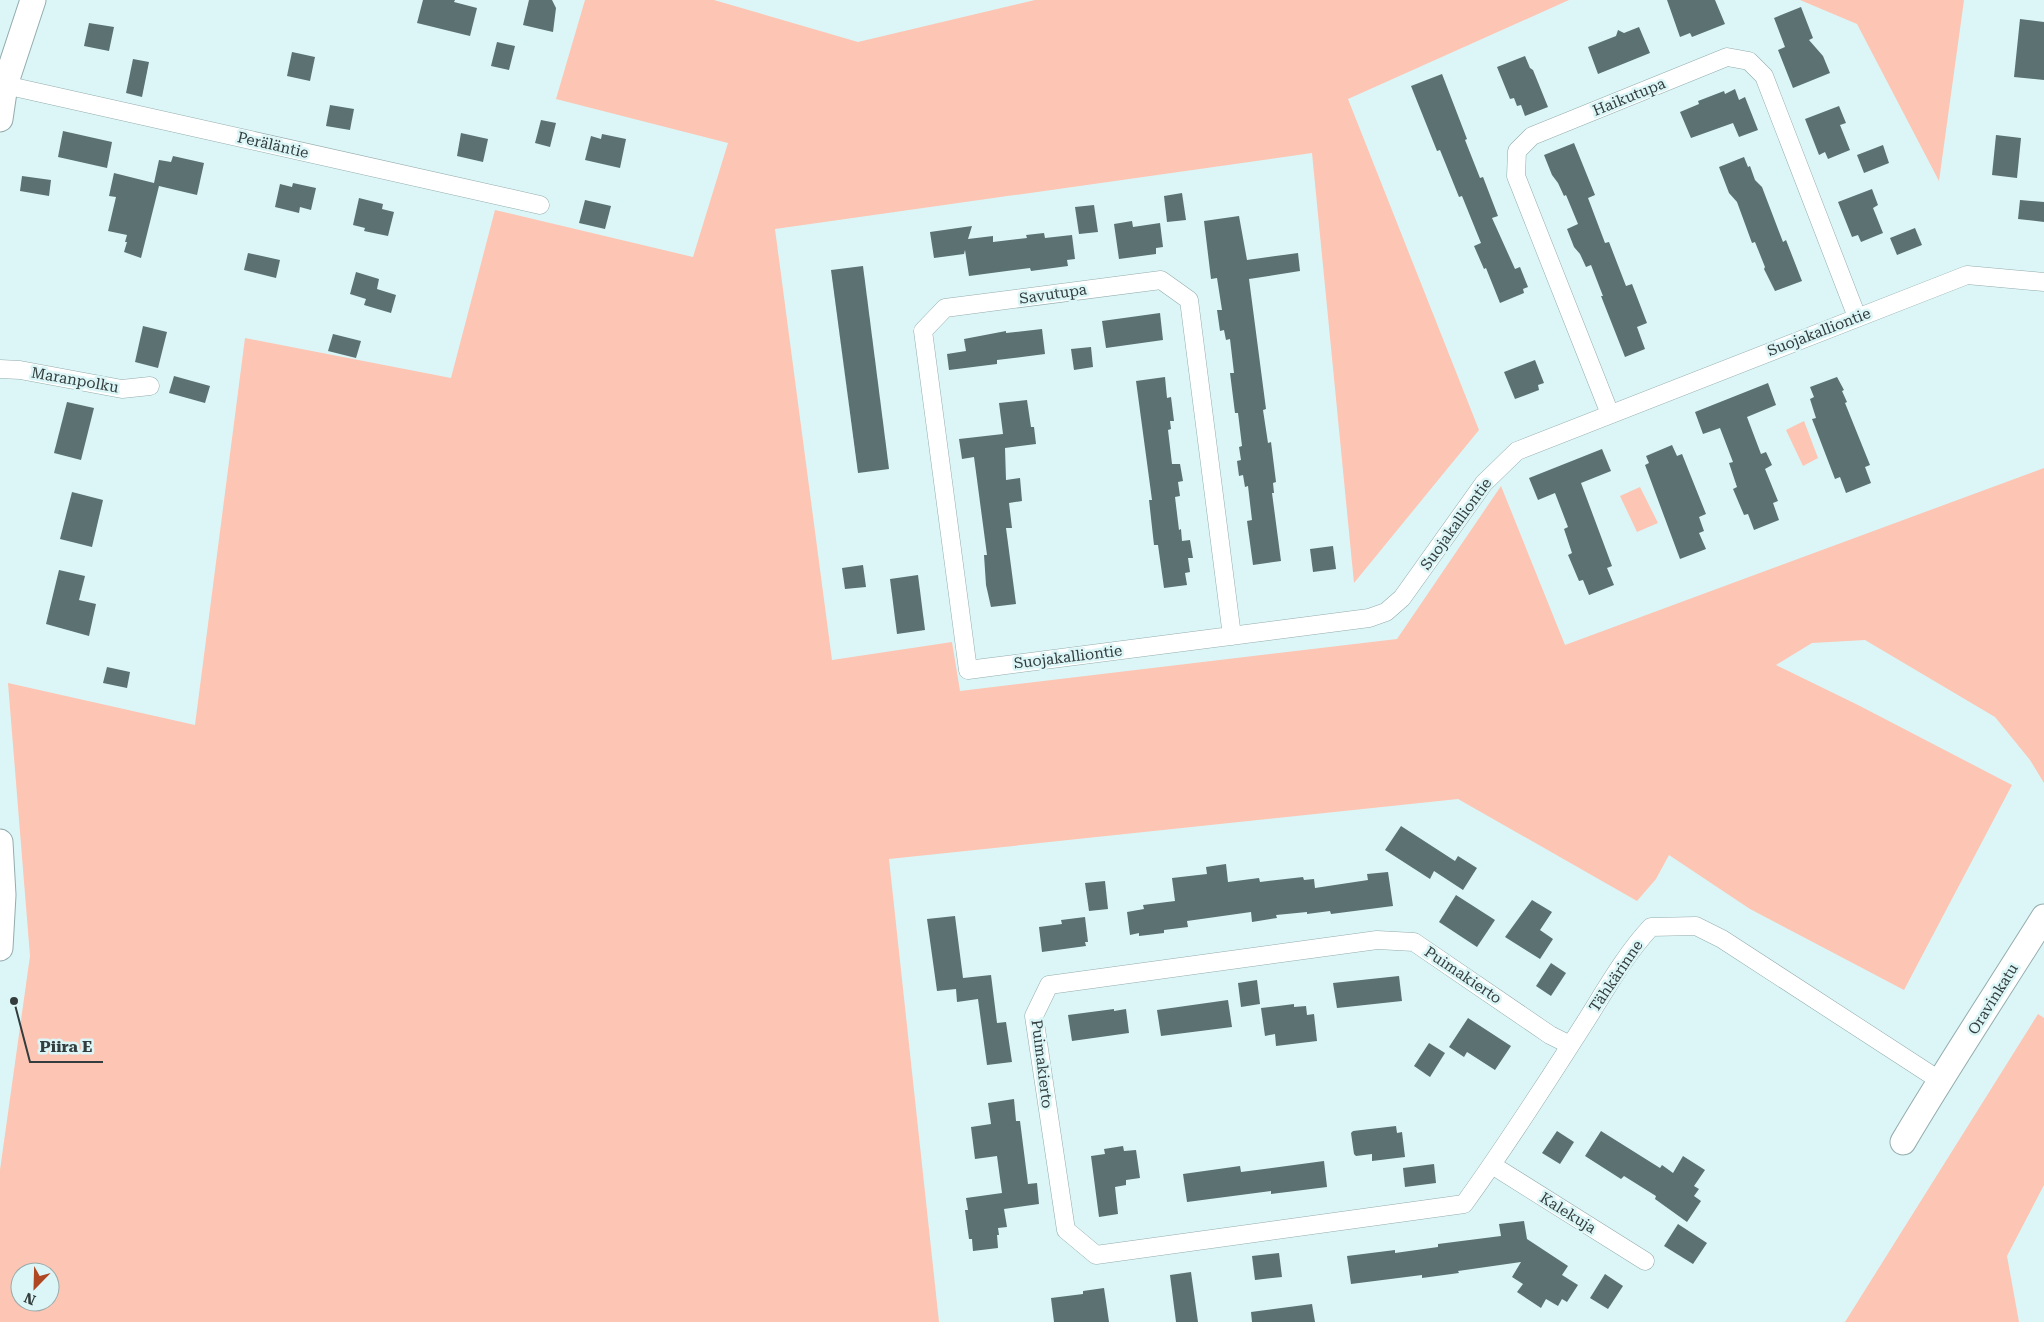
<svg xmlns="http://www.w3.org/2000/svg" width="2044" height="1322" viewBox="0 0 2044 1322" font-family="'Roboto Serif',serif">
	<rect width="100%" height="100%" fill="#dcf6f7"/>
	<g fill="#fdc5b3" fill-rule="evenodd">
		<path d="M 585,0 L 714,0 L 858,42 L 1035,0 L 1569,0 L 1348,99 L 1479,430 L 1354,583 L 1312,153 L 775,229 L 832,660 L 952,642 L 960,691 L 1397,639 L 1501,486 L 1565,645 L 2044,468 L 2044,783 L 2030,760 L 1995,717 L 1865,640 L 1812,643 L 1776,665 L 1858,705 L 2012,785 L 1904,990 L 1750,909 L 1669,855 L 1656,879 L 1637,901 L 1458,799 L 889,859 L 939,1322 L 0,1322 L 0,1170 L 30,956 L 8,683 L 195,725 L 245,338 L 451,378 L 495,210 L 693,257 L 728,143 L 556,99 ZM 20,1272 L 50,1272 L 50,1302 L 20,1302 Z"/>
		<path d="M 1800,0 L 1964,0 L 1939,181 L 1857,24 Z"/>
		<path d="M 1804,421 L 1818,458 L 1803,466 L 1786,430 Z"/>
		<path d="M 1640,487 L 1658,523 L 1637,532 L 1620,496 Z"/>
		<path d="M 2038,1014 L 2044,1018 L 2044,1185 L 2007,1256 L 2019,1322 L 1845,1322 Z"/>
	</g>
	<g fill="#5b7172">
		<path d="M 423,0 L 455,0 L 454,2 L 477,8 L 470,36 L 417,23 Z"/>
		<path d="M 529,0 L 552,0 L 556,8 L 553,32 L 523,25 Z"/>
		<path d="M 1667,0 L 1715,0 L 1725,24 L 1692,37 L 1690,33 L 1680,37 Z"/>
		<path d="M 1801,7 L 1813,38 L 1809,40 L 1823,56 L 1830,73 L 1793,88 L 1778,50 L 1785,47 L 1774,18 Z"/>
		<path d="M 2020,19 L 2044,22 L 2044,80 L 2014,77 Z"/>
		<path d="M 89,23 L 114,27 L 109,51 L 84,46 Z"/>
		<path d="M 1639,27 L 1650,53 L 1598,74 L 1588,47 L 1616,36 L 1618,30 L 1624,33 Z"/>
		<path d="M 497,42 L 515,46 L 509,70 L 491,66 Z"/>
		<path d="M 292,52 L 315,57 L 310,81 L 287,76 Z"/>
		<path d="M 1525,56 L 1530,68 L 1533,70 L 1548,107 L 1525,116 L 1521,105 L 1517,106 L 1514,98 L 1510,99 L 1497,67 Z"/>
		<path d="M 133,59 L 149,62 L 142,97 L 126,93 Z"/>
		<path d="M 1442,74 L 1467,139 L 1465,140 L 1480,178 L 1483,177 L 1498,216 L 1492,218 L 1515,269 L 1520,267 L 1528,287 L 1523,289 L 1524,293 L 1500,303 L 1486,268 L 1484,269 L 1474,246 L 1481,243 L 1462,196 L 1459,197 L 1440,150 L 1437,151 L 1411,86 Z"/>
		<path d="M 1735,89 L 1739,100 L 1745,97 L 1758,130 L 1739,137 L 1733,123 L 1691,138 L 1680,112 L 1699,104 L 1698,101 L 1724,91 L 1725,94 Z"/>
		<path d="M 330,105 L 354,109 L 350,130 L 326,126 Z"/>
		<path d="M 1839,106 L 1846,123 L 1840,125 L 1850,150 L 1828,159 L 1825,152 L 1819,155 L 1805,119 Z"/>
		<path d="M 541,120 L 556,123 L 550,147 L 535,143 Z"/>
		<path d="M 63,131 L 112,142 L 107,168 L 58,157 Z"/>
		<path d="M 461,133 L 488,139 L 483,162 L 457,156 Z"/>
		<path d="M 602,134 L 626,139 L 620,168 L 585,160 L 591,136 L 601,139 Z"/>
		<path d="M 1996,135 L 2021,138 L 2017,178 L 1992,175 Z"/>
		<path d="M 1574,143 L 1595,195 L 1588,198 L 1605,243 L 1609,242 L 1626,286 L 1632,284 L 1647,323 L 1637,327 L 1645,349 L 1625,357 L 1601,296 L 1603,296 L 1591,265 L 1586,267 L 1580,254 L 1574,247 L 1567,229 L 1578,224 L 1566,195 L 1564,196 L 1558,183 L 1552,175 L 1544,155 Z"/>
		<path d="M 1883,145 L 1889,163 L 1864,173 L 1857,155 Z"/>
		<path d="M 173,156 L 204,163 L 197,195 L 159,186 L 141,258 L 124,252 L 127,242 L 125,242 L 127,235 L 108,231 L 116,197 L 109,196 L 114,173 L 154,183 L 159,160 L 171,162 Z"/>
		<path d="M 1744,157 L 1748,167 L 1750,166 L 1755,180 L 1762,187 L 1783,242 L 1786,240 L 1802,281 L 1775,291 L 1764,269 L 1765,267 L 1755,242 L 1752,243 L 1737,202 L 1729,193 L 1719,167 Z"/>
		<path d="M 22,176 L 51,180 L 49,196 L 20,191 Z"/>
		<path d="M 293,183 L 316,188 L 311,210 L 300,207 L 299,213 L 275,207 L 280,184 L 292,187 Z"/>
		<path d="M 1872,189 L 1878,205 L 1873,208 L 1883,233 L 1861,242 L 1858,235 L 1852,237 L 1838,202 Z"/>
		<path d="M 1182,193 L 1186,220 L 1167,222 L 1164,196 Z"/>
		<path d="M 359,198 L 383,204 L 382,209 L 394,212 L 388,236 L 364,231 L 365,228 L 353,225 Z"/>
		<path d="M 585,200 L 611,206 L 605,229 L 579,223 Z"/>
		<path d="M 2020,200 L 2044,202 L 2044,222 L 2018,219 Z"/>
		<path d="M 1094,205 L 1098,232 L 1079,234 L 1075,207 Z"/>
		<path d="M 1239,216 L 1247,260 L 1298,253 L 1300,271 L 1249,279 L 1266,409 L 1263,410 L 1268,443 L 1271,442 L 1276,482 L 1273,483 L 1274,493 L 1272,493 L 1281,561 L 1253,565 L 1247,521 L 1252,520 L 1248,486 L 1245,487 L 1243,475 L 1239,476 L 1237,461 L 1241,460 L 1239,447 L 1242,446 L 1238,413 L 1235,413 L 1230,373 L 1234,373 L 1230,339 L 1226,340 L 1224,330 L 1220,331 L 1217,310 L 1222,310 L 1217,278 L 1211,279 L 1204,221 Z"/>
		<path d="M 1132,221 L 1133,227 L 1160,223 L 1163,247 L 1156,248 L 1156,254 L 1119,259 L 1114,224 Z"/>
		<path d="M 972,226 L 968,239 L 993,236 L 993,242 L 1027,238 L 1026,235 L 1044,233 L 1045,238 L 1072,235 L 1075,259 L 1067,260 L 1068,266 L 1031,271 L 1030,268 L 969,276 L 965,250 L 964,254 L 934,258 L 930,232 Z"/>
		<path d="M 1915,228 L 1922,245 L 1897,255 L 1890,238 Z"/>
		<path d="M 248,253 L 280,260 L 276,278 L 244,270 Z"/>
		<path d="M 863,266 L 889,469 L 858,473 L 831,270 Z"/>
		<path d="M 356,272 L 379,279 L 377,289 L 396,295 L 391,313 L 364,305 L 366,299 L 350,294 Z"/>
		<path d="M 1160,313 L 1163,340 L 1106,348 L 1102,321 Z"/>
		<path d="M 143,326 L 167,332 L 158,368 L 135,362 Z"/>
		<path d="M 1042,329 L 1045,354 L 997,360 L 997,364 L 949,370 L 947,354 L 966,351 L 964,339 L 1006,331 L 1006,333 Z"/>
		<path d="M 333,334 L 361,341 L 356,358 L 328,351 Z"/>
		<path d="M 1091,347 L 1093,367 L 1074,370 L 1071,349 Z"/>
		<path d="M 1535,360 L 1544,383 L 1538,385 L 1539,390 L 1515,399 L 1504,372 Z"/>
		<path d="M 174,376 L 210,386 L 205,403 L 169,393 Z"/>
		<path d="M 1165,377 L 1167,398 L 1171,397 L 1174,421 L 1170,421 L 1171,429 L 1168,430 L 1172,464 L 1180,464 L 1183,481 L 1178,482 L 1180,496 L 1175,497 L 1179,530 L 1181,529 L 1182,541 L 1190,540 L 1193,558 L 1188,558 L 1190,572 L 1185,573 L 1187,585 L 1164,588 L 1158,545 L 1154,545 L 1149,500 L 1152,500 L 1136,381 Z"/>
		<path d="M 1837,377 L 1844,390 L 1842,391 L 1847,402 L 1845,403 L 1870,465 L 1865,467 L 1871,483 L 1846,493 L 1840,477 L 1835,479 L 1812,419 L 1816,418 L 1810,399 L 1814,397 L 1810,387 Z"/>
		<path d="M 1768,383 L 1776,405 L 1747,417 L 1761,454 L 1766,452 L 1772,465 L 1765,469 L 1778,501 L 1773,503 L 1779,520 L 1754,530 L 1748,514 L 1744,515 L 1733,489 L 1737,487 L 1729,463 L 1733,462 L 1720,428 L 1703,434 L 1695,412 Z"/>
		<path d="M 1027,400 L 1031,427 L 1034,427 L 1036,444 L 1005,448 L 1006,480 L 1020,478 L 1022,501 L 1009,503 L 1012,528 L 1006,528 L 1016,604 L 991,607 L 986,585 L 984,555 L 987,555 L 974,457 L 962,459 L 959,439 L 1003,434 L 999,403 Z"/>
		<path d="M 67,402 L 94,408 L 81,460 L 54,453 Z"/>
		<path d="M 1672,445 L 1677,456 L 1682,454 L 1706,514 L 1699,517 L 1704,531 L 1699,533 L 1706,549 L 1680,559 L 1645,465 L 1649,463 L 1646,456 Z"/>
		<path d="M 1602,449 L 1611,471 L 1581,483 L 1612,566 L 1607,568 L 1614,585 L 1589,595 L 1583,580 L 1579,581 L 1568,555 L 1572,553 L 1564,529 L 1568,527 L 1555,493 L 1538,500 L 1529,478 Z"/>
		<path d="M 72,492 L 103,500 L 92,547 L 60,539 Z"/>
		<path d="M 1333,546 L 1336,569 L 1313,572 L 1310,549 Z"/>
		<path d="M 863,565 L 866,587 L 845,589 L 842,568 Z"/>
		<path d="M 59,570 L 85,576 L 79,600 L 96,604 L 89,636 L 46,624 Z"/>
		<path d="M 918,575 L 925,630 L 897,634 L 890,579 Z"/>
		<path d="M 107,667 L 130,672 L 127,688 L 103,683 Z"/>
		<path d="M 1401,826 L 1455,861 L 1458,856 L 1477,868 L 1463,890 L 1434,871 L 1430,879 L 1385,850 Z"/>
		<path d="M 1226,864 L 1228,882 L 1259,878 L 1260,882 L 1303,877 L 1304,880 L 1314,879 L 1315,888 L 1368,880 L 1367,874 L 1388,872 L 1393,906 L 1331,914 L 1330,911 L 1307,914 L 1307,912 L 1276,915 L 1277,918 L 1252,922 L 1251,912 L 1187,921 L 1188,927 L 1164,930 L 1164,933 L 1139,936 L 1139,933 L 1130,935 L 1127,912 L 1144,909 L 1143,905 L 1175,901 L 1172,878 L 1207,874 L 1206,867 Z"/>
		<path d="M 1105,881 L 1108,909 L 1089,911 L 1085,883 Z"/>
		<path d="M 1456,895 L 1495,920 L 1477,947 L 1439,922 Z"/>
		<path d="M 1532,900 L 1552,912 L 1540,930 L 1553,939 L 1540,959 L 1505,937 Z"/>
		<path d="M 955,916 L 963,978 L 991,975 L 997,1023 L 1006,1022 L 1012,1062 L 987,1065 L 978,999 L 957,1002 L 956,989 L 937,991 L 927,919 Z"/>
		<path d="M 1085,917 L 1088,942 L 1085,942 L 1086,946 L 1042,952 L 1039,927 L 1062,924 L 1061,920 Z"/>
		<path d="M 1551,963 L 1566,973 L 1551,996 L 1536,986 Z"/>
		<path d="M 1399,976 L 1402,1001 L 1337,1008 L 1333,983 Z"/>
		<path d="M 1257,980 L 1260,1004 L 1241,1007 L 1238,983 Z"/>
		<path d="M 1228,1000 L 1232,1027 L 1161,1036 L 1157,1010 Z"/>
		<path d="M 1294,1004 L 1294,1007 L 1306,1006 L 1307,1015 L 1314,1014 L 1317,1041 L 1276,1046 L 1275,1034 L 1265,1036 L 1261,1008 Z"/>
		<path d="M 1114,1009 L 1114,1011 L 1126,1009 L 1129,1033 L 1072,1041 L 1068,1015 Z"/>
		<path d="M 1468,1018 L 1511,1046 L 1495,1070 L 1467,1052 L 1464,1057 L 1449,1047 Z"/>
		<path d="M 1429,1043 L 1445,1053 L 1430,1077 L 1414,1066 Z"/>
		<path d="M 1014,1099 L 1016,1121 L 1020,1121 L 1028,1184 L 1037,1183 L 1039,1204 L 1004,1209 L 1007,1227 L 998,1228 L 999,1235 L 997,1235 L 998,1248 L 973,1251 L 972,1239 L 969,1239 L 965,1210 L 968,1210 L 966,1198 L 1002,1193 L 997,1156 L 975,1159 L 971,1127 L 991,1124 L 988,1103 Z"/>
		<path d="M 1396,1126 L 1397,1133 L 1402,1132 L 1405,1157 L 1372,1161 L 1372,1154 L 1356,1156 L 1354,1154 L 1351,1133 L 1353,1131 Z"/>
		<path d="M 1557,1131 L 1574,1142 L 1560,1164 L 1542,1153 Z"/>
		<path d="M 1601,1131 L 1660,1168 L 1662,1165 L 1673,1173 L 1683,1156 L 1705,1170 L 1694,1186 L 1699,1189 L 1694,1196 L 1701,1201 L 1687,1222 L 1655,1199 L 1656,1196 L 1624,1176 L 1621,1179 L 1585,1156 Z"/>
		<path d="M 1123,1146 L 1124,1151 L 1136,1150 L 1140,1178 L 1126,1180 L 1126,1185 L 1115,1187 L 1118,1214 L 1099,1217 L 1091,1156 L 1105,1154 L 1104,1149 Z"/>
		<path d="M 1324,1161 L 1327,1187 L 1271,1194 L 1271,1191 L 1187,1202 L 1183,1174 L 1240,1166 L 1241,1172 Z"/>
		<path d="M 1434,1164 L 1436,1183 L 1405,1187 L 1403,1168 Z"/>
		<path d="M 1524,1221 L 1527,1239 L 1568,1266 L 1562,1275 L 1578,1285 L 1567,1302 L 1562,1299 L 1558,1306 L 1546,1299 L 1541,1308 L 1517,1292 L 1523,1284 L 1512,1277 L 1521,1262 L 1458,1271 L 1459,1273 L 1422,1278 L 1422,1275 L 1351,1284 L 1347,1256 L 1395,1250 L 1395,1253 L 1438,1247 L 1438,1244 L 1501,1236 L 1499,1224 Z"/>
		<path d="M 1678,1224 L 1707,1243 L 1693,1264 L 1664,1246 Z"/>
		<path d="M 1279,1253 L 1282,1277 L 1255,1280 L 1252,1256 Z"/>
		<path d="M 1191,1272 L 1198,1322 L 1176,1322 L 1170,1275 Z"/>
		<path d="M 1605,1274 L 1623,1286 L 1608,1309 L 1590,1298 Z"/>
		<path d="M 1104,1288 L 1109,1322 L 1054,1322 L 1051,1298 L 1083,1294 L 1083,1291 Z"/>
		<path d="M 1312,1304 L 1315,1322 L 1252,1322 L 1251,1312 Z"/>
	</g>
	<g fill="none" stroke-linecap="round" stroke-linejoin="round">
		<defs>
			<g id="street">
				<path d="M 5,85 L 540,205"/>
				<path d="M 0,369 L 20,370 L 122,389 L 150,386"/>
				<path d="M 1610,414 L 1516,176 L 1517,151 L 1532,136 L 1727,57 L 1749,61 L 1764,76 L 1857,317"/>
				<path d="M 1232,636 L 1189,300 L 1161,280 L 945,308 L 923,331 L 968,670 L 1369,618 L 1386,612 L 1402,598 L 1484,483 L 1517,451 L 1967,275 L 2044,282"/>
				<path d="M 1570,1045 L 1550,1035 L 1414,942 L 1377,940 L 1049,985 L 1034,1016 L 1066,1230 L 1096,1255 L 1464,1204 C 1506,1146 1545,1085 1584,1024 C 1605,991 1624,956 1651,927 L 1696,926 L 1722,939 L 1939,1080"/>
				<path d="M 1492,1165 L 1645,1261"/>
			</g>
			<g id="secondary">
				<path d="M 0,119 L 5,85 L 33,0"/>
				<path d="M 0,842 L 3,895 L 0,948"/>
				<path d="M 1903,1142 C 1948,1066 1997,992 2044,917"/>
			</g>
		</defs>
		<use href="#street" stroke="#94acad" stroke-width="19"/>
		<use href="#secondary" stroke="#94acad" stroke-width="27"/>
		<use href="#street" stroke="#fff" stroke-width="18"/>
		<use href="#secondary" stroke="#fff" stroke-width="25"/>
	</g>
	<g text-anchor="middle" stroke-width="5" stroke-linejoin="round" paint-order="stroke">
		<g font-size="15" fill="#333d3d" stroke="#dcf6f7">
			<text transform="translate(1629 97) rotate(-22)" y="5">Haikutupa</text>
			<text transform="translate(273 145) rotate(13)" y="5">Peräläntie</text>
			<text transform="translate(1053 294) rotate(-8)" y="5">Savutupa</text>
			<text transform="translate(1819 332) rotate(-21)" y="5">Suojakalliontie</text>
			<text transform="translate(75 380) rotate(10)" y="5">Maranpolku</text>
			<text transform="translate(1456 524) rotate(-54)" y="5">Suojakalliontie</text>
			<text transform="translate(1068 657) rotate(-7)" y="5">Suojakalliontie</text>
			<text transform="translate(1463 975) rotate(34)" y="5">Puimakierto</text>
			<text transform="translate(1616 976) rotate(-56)" y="5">Tähkärinne</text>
			<text transform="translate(1993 999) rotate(-58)" y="5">Oravinkatu</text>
			<text transform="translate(1042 1064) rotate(83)" y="5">Puimakierto</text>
			<text transform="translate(1568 1213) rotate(32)" y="5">Kalekuja</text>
		</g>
	</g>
	<path fill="none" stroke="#333d3d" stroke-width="2" d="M14 1001L30 1062H103"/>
	<circle fill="#333d3d" stroke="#dcf6f7" stroke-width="2" cx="14" cy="1001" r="5"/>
	<g font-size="16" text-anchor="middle" font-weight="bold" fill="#333d3d" stroke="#dcf6f7" stroke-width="5" stroke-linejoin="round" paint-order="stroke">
		<text x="66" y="1052">Piira E</text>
	</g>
	<g transform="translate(35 1287) rotate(203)"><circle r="24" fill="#dcf6f7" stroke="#98acad"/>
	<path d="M0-4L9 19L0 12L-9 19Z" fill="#af4723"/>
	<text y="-8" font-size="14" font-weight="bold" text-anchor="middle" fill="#333d3d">N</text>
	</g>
</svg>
